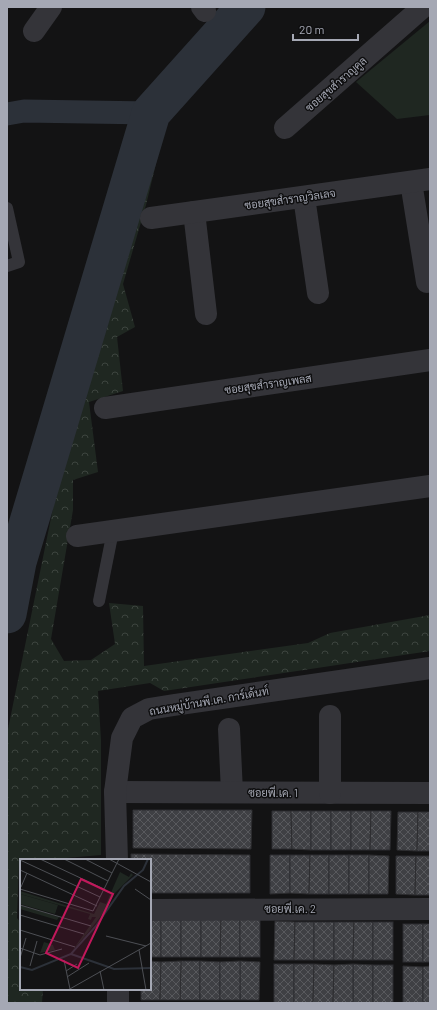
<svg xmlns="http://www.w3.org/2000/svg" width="437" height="1010" viewBox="0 0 437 1010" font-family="Barlow,Sarabun,sans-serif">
	<defs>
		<pattern id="forest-crowns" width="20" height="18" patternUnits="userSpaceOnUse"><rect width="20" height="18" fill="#1f2721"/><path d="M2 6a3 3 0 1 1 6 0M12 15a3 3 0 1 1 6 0" fill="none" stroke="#3d443f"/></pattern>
		<pattern id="building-cross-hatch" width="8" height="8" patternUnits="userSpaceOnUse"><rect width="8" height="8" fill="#3f4044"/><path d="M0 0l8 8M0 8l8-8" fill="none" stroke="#58595d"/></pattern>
	</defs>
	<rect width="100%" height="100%" fill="#131314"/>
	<path fill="url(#forest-crowns)" d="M 159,151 L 146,205 L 123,284 L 135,327 L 117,337 L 123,391 L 89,402 L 98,472 L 73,480 L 73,510 L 51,639 L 64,661 L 91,660 L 115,644 L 109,603 L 143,606 L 144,666 L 308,643 L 330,633 L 430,615 L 430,651 L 164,691 L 150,683 L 98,691 L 101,740 L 101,855 L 42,860 L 21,860 L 21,862 L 19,862 L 17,918 L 21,923 L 21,989 L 43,989 L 42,1003 L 7,1003 L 7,734 L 70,425 L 101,336 L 137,215 Z"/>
	<path fill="#1f2721" d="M 430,21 L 430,115 L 397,119 L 356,82 Z"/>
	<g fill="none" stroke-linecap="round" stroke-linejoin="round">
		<path stroke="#2c3139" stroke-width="23" d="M 7,114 L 24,111 L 151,113"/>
		<path stroke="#2c3139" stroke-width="39" d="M 7,614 L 17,562 L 151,113 L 246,7"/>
	</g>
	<g fill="url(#building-cross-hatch)" stroke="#2d2d30">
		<path d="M 133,810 L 252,810 L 251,849 L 133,848 Z"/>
		<path d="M 272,811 L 291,811 L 292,849 L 272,849 Z"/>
		<path d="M 291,811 L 311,811 L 311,850 L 292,849 Z"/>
		<rect x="311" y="811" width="20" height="39"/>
		<rect x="331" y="811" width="20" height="39"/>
		<path d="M 351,811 L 371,811 L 370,850 L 351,850 Z"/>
		<path d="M 371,811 L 391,811 L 390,850 L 370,850 Z"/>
		<path d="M 398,812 L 418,812 L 417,851 L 397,850 Z"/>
		<path d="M 418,812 L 430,812 L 430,851 L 417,851 Z"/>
		<path d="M 131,854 L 250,855 L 250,893 L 150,893 L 150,860 L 131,860 Z"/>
		<path d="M 270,855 L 290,855 L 290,893 L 270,894 Z"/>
		<path d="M 290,855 L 310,855 L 309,894 L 290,893 Z"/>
		<path d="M 310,855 L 329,855 L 329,894 L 309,894 Z"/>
		<rect x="329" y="855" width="20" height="39"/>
		<rect x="349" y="855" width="20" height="39"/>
		<path d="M 369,855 L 389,856 L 388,894 L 369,894 Z"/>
		<path d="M 396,856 L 416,856 L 415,895 L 396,894 Z"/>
		<path d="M 416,856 L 430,856 L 430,895 L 415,895 Z"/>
		<path d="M 161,918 L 161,957 L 150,957 L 150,919 Z"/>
		<path d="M 161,918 L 181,919 L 181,957 L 161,957 Z"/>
		<rect x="181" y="919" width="20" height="38"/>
		<path d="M 201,919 L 221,919 L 220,957 L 201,957 Z"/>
		<path d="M 221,919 L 240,919 L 240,957 L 220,957 Z"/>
		<rect x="240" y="919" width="20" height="38"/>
		<path d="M 275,921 L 295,922 L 294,960 L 274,960 Z"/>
		<path d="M 295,922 L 314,922 L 314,960 L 294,960 Z"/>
		<rect x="314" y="922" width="20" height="38"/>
		<path d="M 334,922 L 354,922 L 353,960 L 334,960 Z"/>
		<path d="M 354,922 L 373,922 L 373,960 L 353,960 Z"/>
		<rect x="373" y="922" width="20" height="38"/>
		<rect x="403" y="924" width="20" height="38"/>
		<rect x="423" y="924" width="7" height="38"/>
		<path d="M 150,961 L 161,962 L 160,1000 L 141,1000 L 141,989 L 150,989 Z"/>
		<path d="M 181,961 L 200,961 L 200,1000 L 180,1000 Z"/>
		<path d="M 181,961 L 180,1000 L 160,1000 L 161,962 Z"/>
		<path d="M 200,961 L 220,962 L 220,1000 L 200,1000 Z"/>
		<path d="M 240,961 L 260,962 L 259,1000 L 240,1000 Z"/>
		<path d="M 240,961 L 240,1000 L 220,1000 L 220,962 Z"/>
		<rect x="274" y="964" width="20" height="39"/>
		<path d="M 294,964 L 314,964 L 313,1003 L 294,1003 Z"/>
		<path d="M 314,964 L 334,965 L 333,1003 L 313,1003 Z"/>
		<path d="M 353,964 L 373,965 L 373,1003 L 353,1003 Z"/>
		<path d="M 353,964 L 353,1003 L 333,1003 L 334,965 Z"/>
		<rect x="373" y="965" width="20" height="38"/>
		<path d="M 403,966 L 423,967 L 423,1003 L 403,1003 Z"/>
		<path d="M 430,966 L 430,1003 L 423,1003 L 423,967 Z"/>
	</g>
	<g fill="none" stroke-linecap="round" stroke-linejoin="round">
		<g stroke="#343439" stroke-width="12">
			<path d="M 7,208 L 19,262 L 7,266"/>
			<path d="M 99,601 L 113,531"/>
		</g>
		<g stroke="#343439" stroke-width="22">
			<path d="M 202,7 L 205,11"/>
			<path d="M 34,31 L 51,7"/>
			<path d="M 285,128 L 423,7"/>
			<path d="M 411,182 L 427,282"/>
			<path d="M 304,197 L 318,293"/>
			<path d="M 194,212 L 206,314"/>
			<path d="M 151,218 L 430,179"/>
			<path d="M 105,408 L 430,360"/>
			<path d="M 77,536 L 430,486"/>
			<path d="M 229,729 L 232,792"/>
			<path d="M 115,792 L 430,793"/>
			<path d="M 330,793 L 330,716"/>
			<path d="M 117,860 L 115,792 L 122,738 L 132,718 L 149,709 L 174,705 L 430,668"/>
			<path d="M 150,910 L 430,909"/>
			<path d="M 118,989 L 118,1003"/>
		</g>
	</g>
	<g text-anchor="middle" stroke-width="3" stroke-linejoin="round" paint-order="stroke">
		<g font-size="11" fill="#a5a8b4" stroke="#0e0e0f">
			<text transform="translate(336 84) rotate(-41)" y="4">ซอยสุขสำราญคูล</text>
			<text transform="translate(290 199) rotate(-8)" y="4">ซอยสุขสำราญวิลเลจ</text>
			<text transform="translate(268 384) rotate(-8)" y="4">ซอยสุขสำราญเพลส</text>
			<text transform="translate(209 701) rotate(-10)" y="4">ถนนหมู่บ้านพี.เค. การ์เด้นท์</text>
			<text x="273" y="797">ซอยพี.เค. 1</text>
			<text x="290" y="913">ซอยพี.เค. 2</text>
		</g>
	</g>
	<g transform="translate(20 859)">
		<rect width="131" height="131" fill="#131314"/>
		<path d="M 100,13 L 109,18 L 111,14 L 113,16 L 92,37 L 88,48 L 67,75 L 52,92 L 76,58 L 72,58 L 71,61 L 68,60 L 70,55 L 0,35 L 0,32 L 74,55 L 80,43 L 86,45 Z" fill="#1f2721"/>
		<path d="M 0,35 L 38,46 L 35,55 L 0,45 ZM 0,46 L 39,58 L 37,61 L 0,50 Z" fill="#1f2721"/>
		<path d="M 24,83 L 33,86 L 35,91 L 20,94 Z" fill="#1f2721"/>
		<path fill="none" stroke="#2c3139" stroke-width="2" d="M 51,95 L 94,110 L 131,109M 0,108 L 12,111 L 51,95 L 76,67 L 104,27 L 123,11 L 128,0"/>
		<path fill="none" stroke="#4d4f54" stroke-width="1" d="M 20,0 L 84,30M 44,0 L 88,22M 65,0 L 92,14M 89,0 L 131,23M 0,1 L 80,38M 0,11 L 77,47M 1,28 L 7,14M 0,30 L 73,52 L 99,0M 115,30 L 131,41M 0,46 L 71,67M 0,56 L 64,75M 0,71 L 55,88M 86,77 L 126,87M 0,89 L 20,96 L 42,90M 119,91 L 126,131M 0,99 L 6,79M 44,101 L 50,130M 10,107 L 17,82M 46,112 L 57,105M 80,112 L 84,131M 47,118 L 69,104M 48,131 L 131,84"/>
		<path fill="#c2185b" fill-opacity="0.15" stroke="#c2185b" stroke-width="2" d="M 61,20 L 93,35 L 58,109 L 26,94 Z"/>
		<rect width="131" height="131" fill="none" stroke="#a5a8b4" stroke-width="2"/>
	</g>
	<rect width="437" height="1010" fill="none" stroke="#a5a8b4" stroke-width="16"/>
	<path d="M293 34v6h65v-6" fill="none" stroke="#a5a8b4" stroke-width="2"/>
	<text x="299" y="34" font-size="12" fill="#a5a8b4" stroke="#0e0e0f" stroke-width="3" paint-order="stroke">20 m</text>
</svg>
